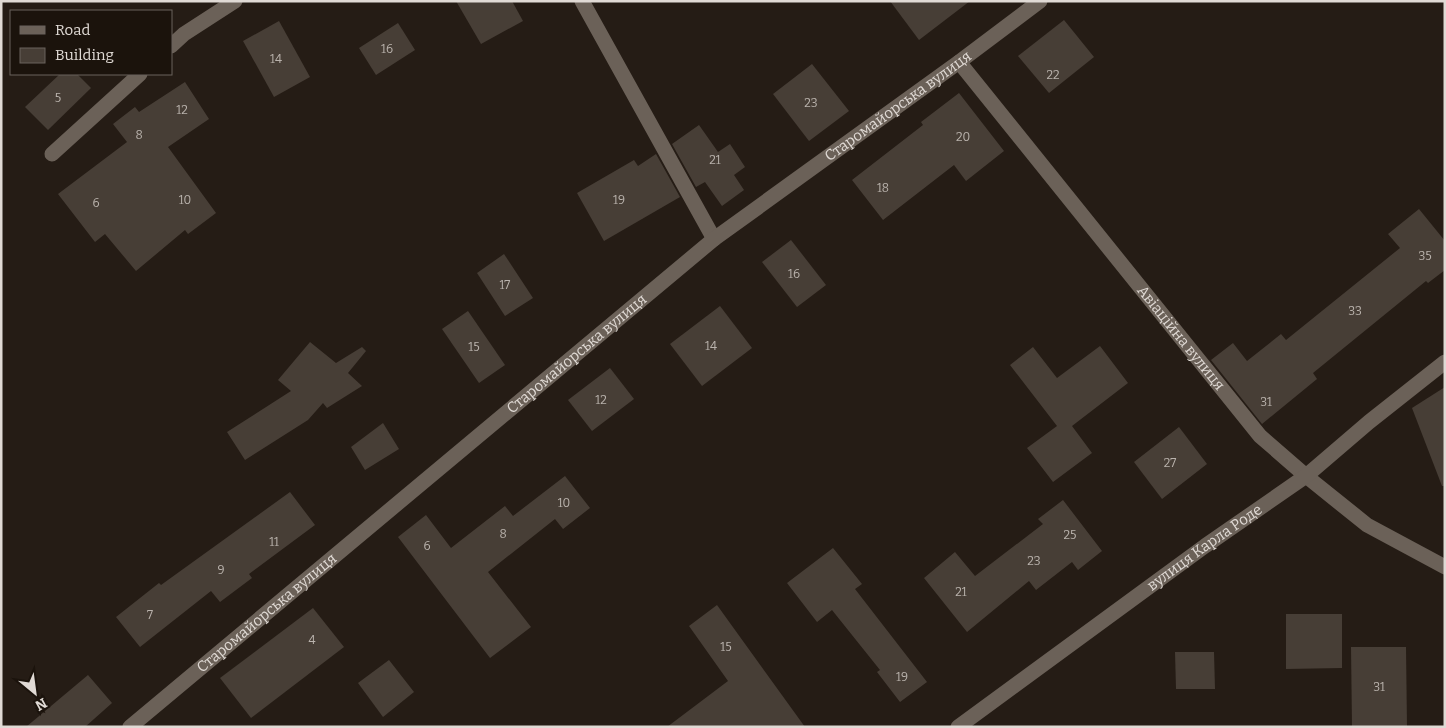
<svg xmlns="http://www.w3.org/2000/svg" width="1446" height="728" viewBox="0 0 1446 728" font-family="Bitter,serif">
	<rect width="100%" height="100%" fill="#251c15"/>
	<g fill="#473e36">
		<path d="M 456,1 L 512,1 L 523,21 L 481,44 Z"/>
		<path d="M 890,1 L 970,1 L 919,40 Z"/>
		<path d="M 1064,20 L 1094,57 L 1049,93 L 1018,56 Z"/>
		<path d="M 279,21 L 310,77 L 274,97 L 243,41 Z"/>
		<path d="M 398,23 L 415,50 L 376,75 L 359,48 Z"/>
		<path d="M 812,64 L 849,111 L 809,141 L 773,94 Z"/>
		<path d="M 60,74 L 77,74 L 91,88 L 48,130 L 25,107 Z"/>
		<path d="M 185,82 L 209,119 L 168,147 L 216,213 L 188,234 L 185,230 L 136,271 L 105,234 L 95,242 L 58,194 L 127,142 L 113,124 L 135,107 L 139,112 Z"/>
		<path d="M 959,93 L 1004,151 L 966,181 L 954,165 L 883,220 L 852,180 L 923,125 L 921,122 Z"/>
		<path d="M 699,125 L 718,152 L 730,144 L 745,167 L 734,175 L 744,190 L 722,206 L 705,182 L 696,187 L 672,144 Z"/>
		<path d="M 656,154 L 680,197 L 604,241 L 577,193 L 634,160 L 638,166 Z"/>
		<path d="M 1419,209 L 1445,241 L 1445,270 L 1428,283 L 1426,281 L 1313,373 L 1317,379 L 1262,424 L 1211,360 L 1233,343 L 1247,361 L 1281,334 L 1286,340 L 1400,248 L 1388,234 Z"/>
		<path d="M 791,240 L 826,285 L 797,307 L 762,262 Z"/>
		<path d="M 504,254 L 533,298 L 505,316 L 477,273 Z"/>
		<path d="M 720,306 L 752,348 L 702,386 L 670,344 Z"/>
		<path d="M 468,311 L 505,365 L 479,383 L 442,329 Z"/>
		<path d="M 310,342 L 336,363 L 362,347 L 366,351 L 348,373 L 362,386 L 327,408 L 323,403 L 308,420 L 245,460 L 227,432 L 291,391 L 278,380 Z"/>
		<path d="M 1100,346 L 1128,383 L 1072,426 L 1092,453 L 1053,482 L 1027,448 L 1057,426 L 1010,365 L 1033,347 L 1057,378 Z"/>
		<path d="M 610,368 L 634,399 L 592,431 L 568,400 Z"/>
		<path d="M 1445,387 L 1445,486 L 1442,486 L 1412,408 Z"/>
		<path d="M 383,423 L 399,449 L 365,470 L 351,447 Z"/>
		<path d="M 1179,427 L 1207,464 L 1162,499 L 1134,462 Z"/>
		<path d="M 565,476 L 590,508 L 563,529 L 555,519 L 488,572 L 531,627 L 490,658 L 398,537 L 426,515 L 451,548 L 505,506 L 513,516 Z"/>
		<path d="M 290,492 L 315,525 L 249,574 L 252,578 L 220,602 L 211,591 L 140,647 L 116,617 L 159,583 L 161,585 Z"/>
		<path d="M 1063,500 L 1102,551 L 1078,570 L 1072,562 L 1036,590 L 1029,581 L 967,632 L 924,578 L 955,552 L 975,576 L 1043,524 L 1038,519 Z"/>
		<path d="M 833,548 L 862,584 L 855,589 L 927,682 L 900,702 L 877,672 L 880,670 L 832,610 L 817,622 L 787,583 Z"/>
		<path d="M 717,605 L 805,727 L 667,727 L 728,681 L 689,626 Z"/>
		<path d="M 313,608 L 344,647 L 251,718 L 220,678 Z"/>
		<path d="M 1286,614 L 1342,614 L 1342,668 L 1286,669 Z"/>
		<path d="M 1351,647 L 1406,647 L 1407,727 L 1352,727 Z"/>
		<path d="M 1175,652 L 1214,652 L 1215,689 L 1176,689 Z"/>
		<path d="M 389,660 L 414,692 L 383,717 L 358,683 Z"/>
		<path d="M 88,675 L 112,703 L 85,727 L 26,727 Z"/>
	</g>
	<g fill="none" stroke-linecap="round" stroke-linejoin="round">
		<g stroke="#6b6158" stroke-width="15">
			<path d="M 582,1 L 714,239"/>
			<path d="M 171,46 L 184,34 L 235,1"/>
			<path id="s1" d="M 959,62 L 1260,436 L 1306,476 L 1367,525 L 1445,567"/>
			<path d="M 52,154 L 140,74"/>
			<path id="s2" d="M 130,727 L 714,239 L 959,62 L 1040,1"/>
			<path id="s3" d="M 958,727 L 1205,546 L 1306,476 L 1369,422 L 1445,362"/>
		</g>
	</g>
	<g text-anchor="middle" stroke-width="4" stroke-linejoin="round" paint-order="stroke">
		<g font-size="12" fill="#bab3ad">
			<text x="387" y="53">16</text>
			<text x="276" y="63">14</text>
			<text x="1053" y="79">22</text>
			<text x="58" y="102">5</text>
			<text x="811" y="107">23</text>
			<text x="182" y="114">12</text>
			<text x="139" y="139">8</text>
			<text x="963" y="141">20</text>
			<text x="715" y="164">21</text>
			<text x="883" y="192">18</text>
			<text x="185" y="204">10</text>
			<text x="619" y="204">19</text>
			<text x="96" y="207">6</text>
			<text x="1425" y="260">35</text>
			<text x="794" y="278">16</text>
			<text x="505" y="289">17</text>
			<text x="1355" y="315">33</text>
			<text x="711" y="350">14</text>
			<text x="474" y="351">15</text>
			<text x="601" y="404">12</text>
			<text x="1266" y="406">31</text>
			<text x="1170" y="467">27</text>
			<text x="564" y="507">10</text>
			<text x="503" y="538">8</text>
			<text x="1070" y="539">25</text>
			<text x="274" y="546">11</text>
			<text x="427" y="550">6</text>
			<text x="1034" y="565">23</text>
			<text x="221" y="574">9</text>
			<text x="961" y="596">21</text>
			<text x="150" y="619">7</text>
			<text x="312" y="644">4</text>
			<text x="726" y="651">15</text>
			<text x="902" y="681">19</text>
			<text x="1379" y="691">31</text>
		</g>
		<g font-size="15" fill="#e0dad5" stroke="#1b130c">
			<text dy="5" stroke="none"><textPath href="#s2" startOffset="988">Старомайорська вулиця</textPath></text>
			<text dy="5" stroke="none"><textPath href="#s1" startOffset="354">Авіаційна вулиця</textPath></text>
			<text dy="5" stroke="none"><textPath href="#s2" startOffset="582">Старомайорська вулиця</textPath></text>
			<text dy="5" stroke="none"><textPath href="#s3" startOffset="305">вулиця Карла Роде</textPath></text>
			<text dy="5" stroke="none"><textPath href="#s2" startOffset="178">Старомайорська вулиця</textPath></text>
		</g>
	</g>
	<rect width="1446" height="728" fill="none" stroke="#e0dad5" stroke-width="5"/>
	<rect x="10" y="10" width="162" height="65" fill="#1b130c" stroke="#6a635c"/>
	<rect x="20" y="26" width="25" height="8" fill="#6b6158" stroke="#6a635c"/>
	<text x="55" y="35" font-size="15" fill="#e0dad5">Road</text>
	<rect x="20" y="48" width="25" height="15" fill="#473e36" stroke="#6a635c"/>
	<text x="55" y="60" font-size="15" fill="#e0dad5">Building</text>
	<g transform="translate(35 693) rotate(151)" stroke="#1b130c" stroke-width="4" paint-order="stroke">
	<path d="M0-4L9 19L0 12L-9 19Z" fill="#e0dad5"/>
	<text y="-8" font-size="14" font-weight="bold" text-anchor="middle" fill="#e0dad5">N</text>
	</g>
</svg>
